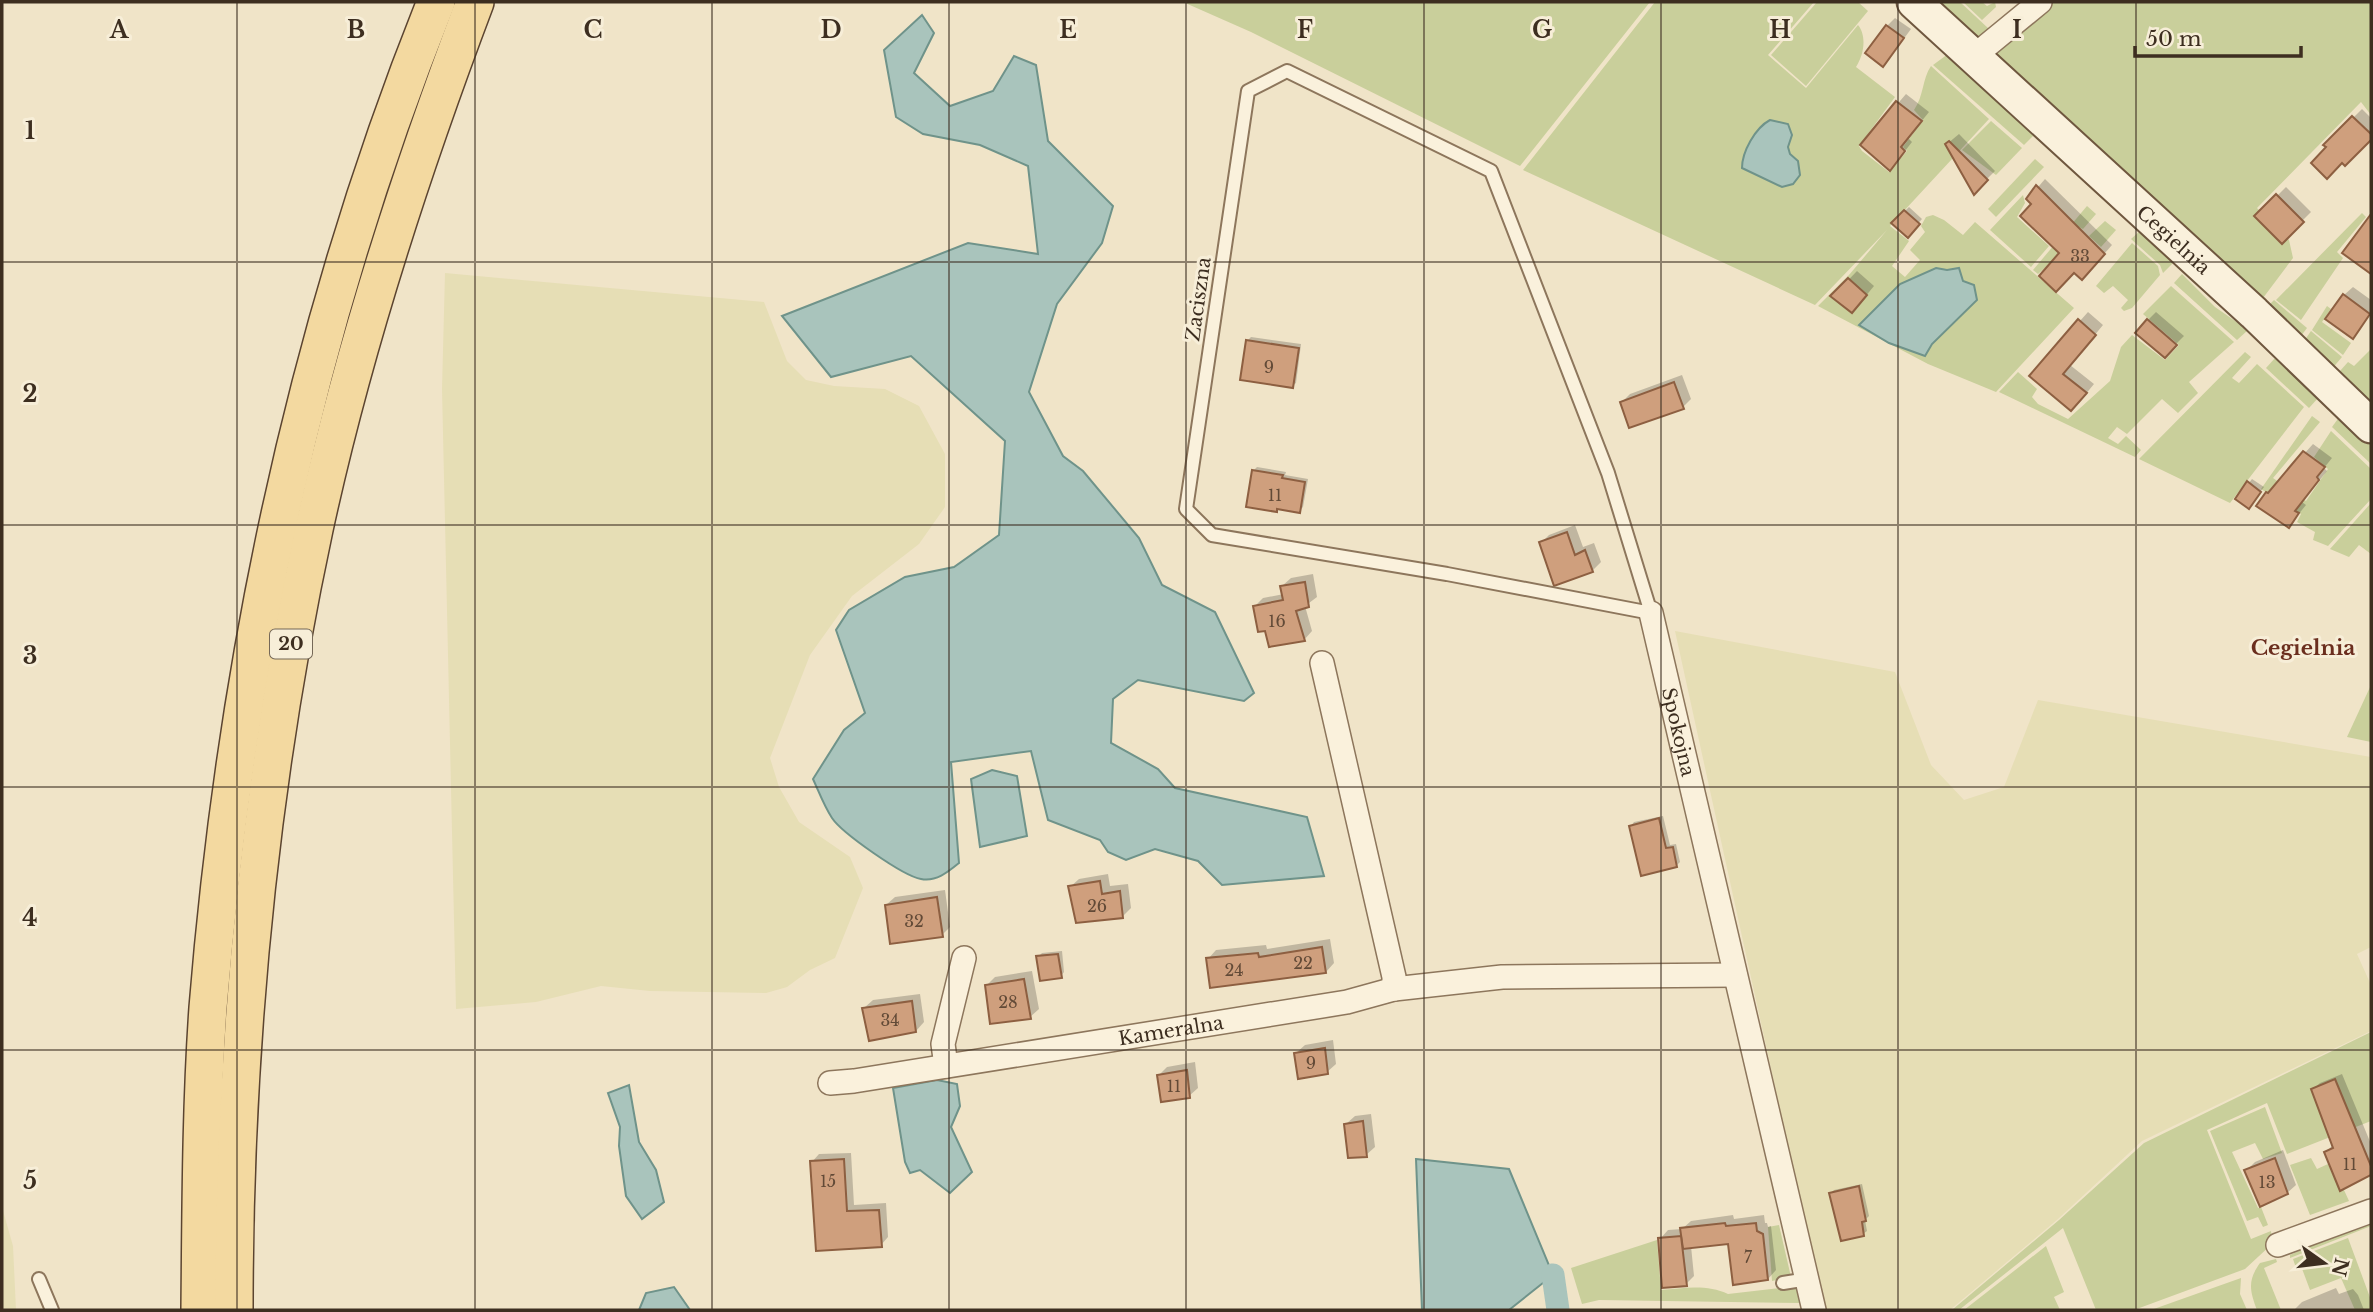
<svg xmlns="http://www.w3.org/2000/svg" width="2373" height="1312" viewBox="0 0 2373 1312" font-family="'Libre Baskerville',serif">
	<rect width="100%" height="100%" fill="#f0e4c8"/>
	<g fill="#e6deb5">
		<path d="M 445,273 L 764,302 L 787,361 L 806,380 L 834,386 L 885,389 L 919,406 L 945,454 L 945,507 L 919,544 L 852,596 L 810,655 L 770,758 L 779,787 L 799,822 L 850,857 L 863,888 L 835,958 L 810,970 L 787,987 L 766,993 L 650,991 L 601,986 L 536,1002 L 456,1009 L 442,389 Z"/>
		<path d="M 1675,631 L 1895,672 L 1931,765 L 1964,800 L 2004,787 L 2038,700 L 2371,757 L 2371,947 L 2357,954 L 2371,985 L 2371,1031 L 2142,1141 L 2058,1219 L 1950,1310 L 1824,1310 Z"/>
		<path d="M 2,1207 L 13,1246 L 16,1310 L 2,1310 Z"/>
	</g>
	<g fill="#c9cf9b">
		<path d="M 1183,2 L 1650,2 L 1520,166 L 1251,32 Z"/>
		<path d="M 1655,2 L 1814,2 L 1768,55 L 1806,88 L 1858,25 C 1867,36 1864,55 1856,67 L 1895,97 L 1859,146 L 1862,151 L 1889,172 L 1907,151 L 1903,147 L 1923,120 L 1914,110 C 1924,96 1922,79 1931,66 L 1989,119 L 1890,226 L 1909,241 L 1892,266 L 1905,277 L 1920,260 L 1910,250 L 1925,232 L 1921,226 L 1926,217 L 1933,215 L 1944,220 L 1963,235 L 1975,222 L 2074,308 L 1996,392 L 1928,364 L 1818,306 L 1849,275 L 1887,230 L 1815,305 L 1523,170 Z"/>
		<path d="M 1817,2 L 1858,2 L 1868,11 L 1806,86 L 1771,55 Z"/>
		<path d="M 1931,2 L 1960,2 L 1989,29 L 1974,42 Z"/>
		<path d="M 1963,2 L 1982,2 L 1987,6 L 1995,2 L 1996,7 L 1982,20 Z"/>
		<path d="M 2030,2 L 2371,2 L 2371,115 L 2361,102 L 2257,208 L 2289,240 L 2293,258 L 2260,302 L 1989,56 Z"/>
		<path d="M 1948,54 L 2035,134 L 2024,145 L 1933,65 Z"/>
		<path d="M 1991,121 L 2022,148 L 1996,175 L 1962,150 Z"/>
		<path d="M 2035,159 L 2044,167 L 1996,217 L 1988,209 Z"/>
		<path d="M 2023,195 L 2025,203 L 2017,217 L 2049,246 L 2031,267 L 1990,230 Z"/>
		<path d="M 2087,206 L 2096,214 L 2083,229 L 2079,227 L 2054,258 L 2065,281 L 2048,265 L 2038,274 L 2033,270 Z"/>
		<path d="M 2362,213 L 2366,217 L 2337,252 L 2343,258 L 2301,320 L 2276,300 Z"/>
		<path d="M 2105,221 L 2116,230 L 2101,247 L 2089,236 Z"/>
		<path d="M 2140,231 L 2173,263 L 2163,273 L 2160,265 L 2131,239 Z"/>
		<path d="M 2132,243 L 2158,266 L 2160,275 L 2132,308 L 2124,311 L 2121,308 L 2128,300 L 2113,286 L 2104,293 L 2096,286 Z"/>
		<path d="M 2182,274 L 2215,307 L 2248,330 L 2237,340 L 2174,283 Z"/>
		<path d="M 2171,286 L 2234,342 L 2189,382 L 2198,393 L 2178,413 L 2162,399 L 2127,434 L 2117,427 L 2108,438 L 2118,444 L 2126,436 L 2141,450 L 2135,457 L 1999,392 L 2018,372 L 2037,389 L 2032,397 L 2038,404 L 2068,419 L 2110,381 L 2121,347 L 2132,335 L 2165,360 L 2179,345 L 2143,314 Z"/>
		<path d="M 2274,300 L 2307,328 L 2298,340 L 2266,308 Z"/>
		<path d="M 2327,306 L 2331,309 L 2322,322 L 2351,343 L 2343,355 L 2312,330 Z"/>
		<path d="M 2311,331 L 2342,357 L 2331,370 L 2302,344 Z"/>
		<path d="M 2371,349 L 2371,407 L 2339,378 L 2340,371 L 2348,362 L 2354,366 Z"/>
		<path d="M 2245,352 L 2251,357 L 2232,378 L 2239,383 L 2257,364 L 2304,407 L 2230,503 L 2139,459 Z"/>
		<path d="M 2276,357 L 2319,397 L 2309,408 L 2266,368 Z"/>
		<path d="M 2312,416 L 2320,422 L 2273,478 L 2306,501 L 2328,469 L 2314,457 L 2331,431 L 2371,469 L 2371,499 L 2328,546 L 2313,540 L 2315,532 L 2297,522 L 2301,514 L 2261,489 Z"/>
		<path d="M 2340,416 L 2371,444 L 2371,464 L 2332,427 Z"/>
		<path d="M 2371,503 L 2371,554 L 2359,545 L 2349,557 L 2330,549 Z"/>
		<path d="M 2371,685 L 2371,742 L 2347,737 Z"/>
		<path d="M 2371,1032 L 2371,1121 L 2287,1154 L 2267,1103 L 2207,1130 L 2251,1239 L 2271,1231 L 2272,1244 L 2245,1269 L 2134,1310 L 2096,1310 L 2063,1228 L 1959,1310 L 1952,1310 L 2059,1220 L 2144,1143 Z"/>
		<path d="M 2265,1107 L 2282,1153 L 2263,1159 L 2255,1143 L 2232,1152 L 2258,1208 L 2261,1207 L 2268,1225 L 2263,1227 L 2258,1217 L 2247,1221 L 2210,1131 Z"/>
		<path d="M 2311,1158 L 2317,1169 L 2328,1164 L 2340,1191 L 2344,1190 L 2349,1201 L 2310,1215 L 2290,1165 Z"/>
		<path d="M 2371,1222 L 2371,1226 L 2290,1258 L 2290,1255 L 2343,1231 Z"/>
		<path d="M 1779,1225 L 1791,1277 L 1772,1281 L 1768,1227 Z"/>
		<path d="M 2348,1238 L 2371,1300 L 2371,1310 L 2355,1310 L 2341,1278 L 2310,1290 L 2301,1266 L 2295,1265 L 2293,1259 Z"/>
		<path d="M 1657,1240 L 1661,1290 C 1683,1288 1708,1284 1728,1294 L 1798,1286 L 1802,1303 L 1599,1300 L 1582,1304 L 1571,1268 Z"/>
		<path d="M 2046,1246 L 2064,1292 L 2054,1297 L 2060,1310 L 1964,1310 Z"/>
		<path d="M 2276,1259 L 2277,1262 L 2264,1268 L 2281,1310 L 2257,1310 C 2250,1291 2247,1281 2260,1263 Z"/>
		<path d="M 2241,1278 L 2240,1294 L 2247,1310 L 2151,1310 Z"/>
	</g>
	<g fill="#a9c4bc" stroke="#6f938a" stroke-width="2">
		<path d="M 922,15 L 934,33 L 914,73 L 950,106 L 993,91 L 1014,56 L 1036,65 L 1048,141 L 1113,206 L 1102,243 L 1057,304 L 1029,392 L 1063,456 L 1083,471 L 1139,538 L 1162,585 L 1215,612 L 1254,693 L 1244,701 L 1138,680 L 1113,699 L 1111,743 L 1158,769 L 1175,788 L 1307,817 L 1324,876 L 1222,885 L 1198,861 L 1155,849 L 1126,860 L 1108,852 L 1100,840 L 1048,820 L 1031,751 L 951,762 L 959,863 C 948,872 936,882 921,879 C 903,876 842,833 832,818 C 824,806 819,792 813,779 L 844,730 L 865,713 L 836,630 L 849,610 L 905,577 L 954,567 L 999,535 L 1005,441 L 911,356 L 831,377 L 782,316 L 968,243 L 1038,254 L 1028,166 L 980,145 L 923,134 L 896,117 L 884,50 Z"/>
		<path d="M 1770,120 L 1788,124 L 1792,135 L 1788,147 L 1790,154 L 1798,161 L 1800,175 L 1793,184 L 1782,187 L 1742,168 C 1742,152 1755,128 1770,120 Z"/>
		<path d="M 1936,268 L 1947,270 L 1959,268 L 1963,281 L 1974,285 L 1977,300 L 1932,344 L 1925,356 L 1889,343 L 1859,325 L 1900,284 Z"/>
		<path d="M 992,770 L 1017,776 L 1027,836 L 980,847 L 971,779 Z"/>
		<path d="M 937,1080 L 957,1084 L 960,1106 L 951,1127 L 972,1172 L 950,1193 L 920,1170 L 910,1173 L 905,1162 L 893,1088 Z"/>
		<path d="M 629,1085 L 639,1142 L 656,1170 L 664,1202 L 642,1219 L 626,1196 L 619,1146 L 620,1127 L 608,1093 Z"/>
		<path d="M 1416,1159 L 1509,1169 L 1553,1275 L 1509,1310 L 1422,1310 Z"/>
		<path d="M 674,1287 L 690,1310 L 639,1310 L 646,1293 Z"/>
	</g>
	<g fill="#0003">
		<path d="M 1895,18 L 1911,29 L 1891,56 L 1887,26 Z"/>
		<path d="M 1906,94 L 1929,112 L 1908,138 L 1912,142 L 1898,160 L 1863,144 Z"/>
		<path d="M 2362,109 L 2371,118 L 2371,138 L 2345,164 L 2326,145 Z"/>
		<path d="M 1959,134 L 1995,171 L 1974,192 L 1947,144 Z"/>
		<path d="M 2045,179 L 2112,245 L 2090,270 L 2028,199 Z"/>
		<path d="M 2286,187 L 2311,212 L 2282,241 L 2257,216 Z"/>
		<path d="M 1909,207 L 1922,219 L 1908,235 L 1893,223 Z"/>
		<path d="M 1857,271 L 1874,286 L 1860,303 L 1833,296 Z"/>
		<path d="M 2353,287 L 2371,300 L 2371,313 L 2353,336 L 2344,295 Z"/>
		<path d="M 2088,312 L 2103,325 L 2070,365 L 2094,384 L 2080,401 L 2032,375 Z"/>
		<path d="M 2156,312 L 2184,336 L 2165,355 L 2148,320 Z"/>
		<path d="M 1251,337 L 1301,344 L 1296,383 L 1292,386 L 1247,341 Z"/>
		<path d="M 1682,375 L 1691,399 L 1683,407 L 1622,402 L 1630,394 Z"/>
		<path d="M 2313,444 L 2332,458 L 2324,468 L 2327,471 L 2302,502 L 2306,505 L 2289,526 L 2267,493 L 2276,485 Z"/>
		<path d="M 1257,467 L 1286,472 L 1285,475 L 1308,479 L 1303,507 L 1299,511 L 1279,508 L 1276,510 L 1253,471 Z"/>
		<path d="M 2252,479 L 2264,487 L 2252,503 L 2237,498 Z"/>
		<path d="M 1575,525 L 1583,547 L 1594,543 L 1601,562 L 1592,571 L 1541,543 L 1549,535 Z"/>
		<path d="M 1313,574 L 1317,597 L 1305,606 L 1312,631 L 1304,640 L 1267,629 L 1255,606 L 1263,598 L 1284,594 L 1282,586 L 1291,578 Z"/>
		<path d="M 1663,816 L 1670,845 L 1676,844 L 1680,862 L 1676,866 L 1631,826 L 1634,822 Z"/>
		<path d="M 1108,874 L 1110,886 L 1128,884 L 1131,908 L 1123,916 L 1070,887 L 1079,879 Z"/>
		<path d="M 945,890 L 950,927 L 942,935 L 886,905 L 895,897 Z"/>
		<path d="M 1330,939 L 1334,963 L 1326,972 L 1208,959 L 1216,950 L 1266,945 L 1267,949 Z"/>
		<path d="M 1062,951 L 1064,972 L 1061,976 L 1038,957 L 1042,953 Z"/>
		<path d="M 1032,971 L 1039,1009 L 1030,1017 L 987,985 L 995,977 Z"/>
		<path d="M 920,994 L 924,1022 L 916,1031 L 864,1008 L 873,1000 Z"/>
		<path d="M 1333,1040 L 1336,1064 L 1327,1072 L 1296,1053 L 1305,1045 Z"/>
		<path d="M 1195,1062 L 1198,1088 L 1189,1096 L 1159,1075 L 1167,1067 Z"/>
		<path d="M 2342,1074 L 2371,1144 L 2371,1173 L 2341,1188 L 2326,1152 L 2334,1144 L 2313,1089 L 2320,1083 Z"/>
		<path d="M 1371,1114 L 1375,1147 L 1366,1155 L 1346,1124 L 1355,1116 Z"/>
		<path d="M 2283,1150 L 2296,1185 L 2287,1193 L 2246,1171 L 2255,1162 Z"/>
		<path d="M 851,1153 L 854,1205 L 886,1203 L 888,1237 L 881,1245 L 818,1249 L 812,1162 L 819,1154 Z"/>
		<path d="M 1862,1184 L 1869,1216 L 1865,1220 L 1867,1231 L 1863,1234 L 1830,1194 L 1834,1190 Z"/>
		<path d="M 1733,1215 L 1734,1219 L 1764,1215 L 1765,1223 L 1767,1223 L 1768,1227 L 1771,1226 L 1776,1270 L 1768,1279 L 1730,1242 L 1691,1246 L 1694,1276 L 1686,1284 L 1660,1239 L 1668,1230 L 1682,1229 L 1691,1221 Z"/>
		<path d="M 2336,1288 L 2339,1294 L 2353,1289 L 2358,1295 L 2364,1310 L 2294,1310 L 2302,1302 Z"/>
	</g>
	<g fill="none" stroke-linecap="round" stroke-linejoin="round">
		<path stroke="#a9c4bc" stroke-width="23" d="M 1553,1275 L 1558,1310"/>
	</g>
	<g fill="#cf9f7d" stroke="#8d5f41" stroke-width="2">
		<path d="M 1886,25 L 1904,38 L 1883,67 L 1865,53 Z"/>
		<path d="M 1896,101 L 1922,121 L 1901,147 L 1905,151 L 1890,171 L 1860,145 Z"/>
		<path d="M 2352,116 L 2371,134 L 2371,140 L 2345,166 L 2342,163 L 2327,179 L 2311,163 L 2326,147 L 2323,145 Z"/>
		<path d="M 1949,141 L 1988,180 L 1974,195 L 1945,144 Z"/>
		<path d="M 2036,185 L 2105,254 L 2082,280 L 2074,273 L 2056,292 L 2039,276 L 2059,253 L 2020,216 L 2031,204 L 2026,199 Z"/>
		<path d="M 2276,194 L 2304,222 L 2282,244 L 2254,216 Z"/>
		<path d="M 1904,210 L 1920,224 L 1908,238 L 1891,223 Z"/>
		<path d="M 2371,214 L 2371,274 L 2342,253 Z"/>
		<path d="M 1848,278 L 1867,295 L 1852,313 L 1830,296 Z"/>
		<path d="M 2343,294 L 2370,314 L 2353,339 L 2325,319 Z"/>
		<path d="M 2078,319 L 2096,335 L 2063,374 L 2087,393 L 2071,411 L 2029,376 Z"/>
		<path d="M 2147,319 L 2177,345 L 2165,358 L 2135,333 Z"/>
		<path d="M 1246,340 L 1299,348 L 1293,388 L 1240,380 Z"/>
		<path d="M 1674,382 L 1684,409 L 1629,428 L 1620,402 Z"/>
		<path d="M 2303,451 L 2325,467 L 2317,477 L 2319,480 L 2295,511 L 2299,513 L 2289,528 L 2256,506 L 2266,492 L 2268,493 Z"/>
		<path d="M 1252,470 L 1283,475 L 1282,478 L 1305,482 L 1300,513 L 1277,509 L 1277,512 L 1246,507 Z"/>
		<path d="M 2247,481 L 2261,492 L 2249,509 L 2235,499 Z"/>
		<path d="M 1567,532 L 1575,555 L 1585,550 L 1593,572 L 1554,586 L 1539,542 Z"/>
		<path d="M 1305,582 L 1309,607 L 1296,611 L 1305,641 L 1269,647 L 1265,631 L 1258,632 L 1253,606 L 1283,600 L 1280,586 Z"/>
		<path d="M 1659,818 L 1666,848 L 1673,847 L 1677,867 L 1641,876 L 1629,826 Z"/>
		<path d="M 1100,881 L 1102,894 L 1120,891 L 1123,918 L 1076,923 L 1068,886 Z"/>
		<path d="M 937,897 L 943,937 L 890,944 L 885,905 Z"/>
		<path d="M 1322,947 L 1326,973 L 1210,988 L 1206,958 L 1258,953 L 1259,957 Z"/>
		<path d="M 1058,954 L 1062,978 L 1040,981 L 1036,956 Z"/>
		<path d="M 1024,979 L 1031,1019 L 990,1024 L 985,985 Z"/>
		<path d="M 912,1001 L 916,1032 L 869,1041 L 862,1008 Z"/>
		<path d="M 1325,1048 L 1328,1074 L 1298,1079 L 1294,1053 Z"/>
		<path d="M 1187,1070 L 1190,1098 L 1161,1102 L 1157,1075 Z"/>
		<path d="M 2335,1079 L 2371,1166 L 2371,1175 L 2340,1191 L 2324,1152 L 2333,1148 L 2311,1089 Z"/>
		<path d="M 1363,1121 L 1367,1157 L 1348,1158 L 1344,1124 Z"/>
		<path d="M 2275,1158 L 2288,1194 L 2260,1207 L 2244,1170 Z"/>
		<path d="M 844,1159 L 847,1211 L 879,1210 L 882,1247 L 816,1251 L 810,1161 Z"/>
		<path d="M 1859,1186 L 1866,1221 L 1862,1222 L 1864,1236 L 1841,1241 L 1829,1193 Z"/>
		<path d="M 1725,1223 L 1726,1226 L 1756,1223 L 1757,1231 L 1763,1234 L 1768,1280 L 1733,1285 L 1728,1244 L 1683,1249 L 1680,1228 Z"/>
		<path d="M 1681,1236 L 1687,1286 L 1662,1288 L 1658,1238 Z"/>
	</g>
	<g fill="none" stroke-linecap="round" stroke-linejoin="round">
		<defs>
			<g id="lane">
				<path d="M 1287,71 L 1491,171 L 1608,473 L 1651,613 L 1447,574 L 1212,535 L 1186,509 L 1248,91 Z"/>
				<path d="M 39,1279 L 52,1310"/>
				<path d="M 1783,1283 L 1808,1279"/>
			</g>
			<g id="street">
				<path d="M 1973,57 L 2040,2"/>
				<path id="s1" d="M 1651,613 L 1814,1310"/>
				<path d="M 1322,663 L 1394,977 L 1394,989"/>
				<path d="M 946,1066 L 943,1044 L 964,958"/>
				<path id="s2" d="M 830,1083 L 854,1081 L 1347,1002 L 1394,989 L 1502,977 L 1735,975"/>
				<path d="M 2278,1245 L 2371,1211"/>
			</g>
			<g id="secondary">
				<path id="s3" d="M 1914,2 L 2254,313 L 2371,426"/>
			</g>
			<g id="primary">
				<path d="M 200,1310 C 201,1210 201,1108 208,1008 C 236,663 307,323 436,2"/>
				<path d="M 234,1310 C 234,1048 259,785 314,529 C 353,349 410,174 475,2"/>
			</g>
		</defs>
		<use href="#lane" stroke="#8d765c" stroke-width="16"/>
		<use href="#street" stroke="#8d765c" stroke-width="26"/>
		<use href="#secondary" stroke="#6f573f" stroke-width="37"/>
		<use href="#primary" stroke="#5b4430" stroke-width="40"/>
		<use href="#lane" stroke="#faf1dc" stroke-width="12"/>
		<use href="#street" stroke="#faf1dc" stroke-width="23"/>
		<use href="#secondary" stroke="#faf1dc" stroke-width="33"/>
		<use href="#primary" stroke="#f3d9a0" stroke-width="37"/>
	</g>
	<path fill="none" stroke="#3d2e20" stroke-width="2" stroke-opacity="0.55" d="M 237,2 L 237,1310M 475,2 L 475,1310M 712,2 L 712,1310M 949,2 L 949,1310M 1186,2 L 1186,1310M 1424,2 L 1424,1310M 1661,2 L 1661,1310M 1898,2 L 1898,1310M 2136,2 L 2136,1310M 2,262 L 2371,262M 2,525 L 2371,525M 2,787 L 2371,787M 2,1050 L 2371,1050"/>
	<g text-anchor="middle" stroke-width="6" stroke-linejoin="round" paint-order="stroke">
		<g font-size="16" fill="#624a37">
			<text x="2080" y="262">33</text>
			<text x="1269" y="373">9</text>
			<text x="1275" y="501">11</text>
			<text x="1277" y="627">16</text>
			<text x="1097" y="912">26</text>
			<text x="914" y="927">32</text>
			<text x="1303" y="969">22</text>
			<text x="1234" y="976">24</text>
			<text x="1008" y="1008">28</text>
			<text x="890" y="1026">34</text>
			<text x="1311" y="1069">9</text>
			<text x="1174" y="1092">11</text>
			<text x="2350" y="1170">11</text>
			<text x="828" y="1187">15</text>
			<text x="2267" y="1188">13</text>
			<text x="1748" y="1263">7</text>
		</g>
		<rect fill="#f7eed8" stroke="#756857" stroke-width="2" x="270" y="629.5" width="42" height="29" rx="5"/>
		<g font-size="18" font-weight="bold" fill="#3d2e20">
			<text x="291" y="650">20</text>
		</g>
		<g font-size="19" fill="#3d2e20" stroke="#f7eed8">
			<text dy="7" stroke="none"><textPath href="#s3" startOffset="352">Cegielnia</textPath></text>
			<text transform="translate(1198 299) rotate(-82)" y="7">Zaciszna</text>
			<text dy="7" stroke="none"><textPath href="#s1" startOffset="122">Spokojna</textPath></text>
			<text dy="7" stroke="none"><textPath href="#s2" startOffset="345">Kameralna</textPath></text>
		</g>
		<g font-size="21" font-weight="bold" fill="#6b2e1e" stroke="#f7eed8">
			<text x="2303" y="655">Cegielnia</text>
		</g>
	</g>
	<g font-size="23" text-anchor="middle" font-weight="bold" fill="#3d2e20" stroke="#f7eed8" stroke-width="6" stroke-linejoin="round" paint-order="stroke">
		<text x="119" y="38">A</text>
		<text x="356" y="38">B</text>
		<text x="593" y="38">C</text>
		<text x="831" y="38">D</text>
		<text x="1068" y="38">E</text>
		<text x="1305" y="38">F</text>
		<text x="1542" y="38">G</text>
		<text x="1780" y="38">H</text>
		<text x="2017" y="38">I</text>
		<text x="30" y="139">1</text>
		<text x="30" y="402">2</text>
		<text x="30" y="664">3</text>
		<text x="30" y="926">4</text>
		<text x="30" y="1189">5</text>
	</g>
	<rect width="2373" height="1312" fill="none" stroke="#3d2e20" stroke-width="7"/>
	<g transform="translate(2324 1263) rotate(104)" stroke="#f7eed8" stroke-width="5" paint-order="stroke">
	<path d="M0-5L12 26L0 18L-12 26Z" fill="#3d2e20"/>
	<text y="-10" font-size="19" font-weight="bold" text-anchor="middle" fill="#3d2e20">N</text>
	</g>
	<path d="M2135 46v10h166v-10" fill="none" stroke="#3d2e20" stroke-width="3.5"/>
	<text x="2146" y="46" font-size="21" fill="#3d2e20" stroke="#f7eed8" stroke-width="5" paint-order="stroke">50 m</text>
</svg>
